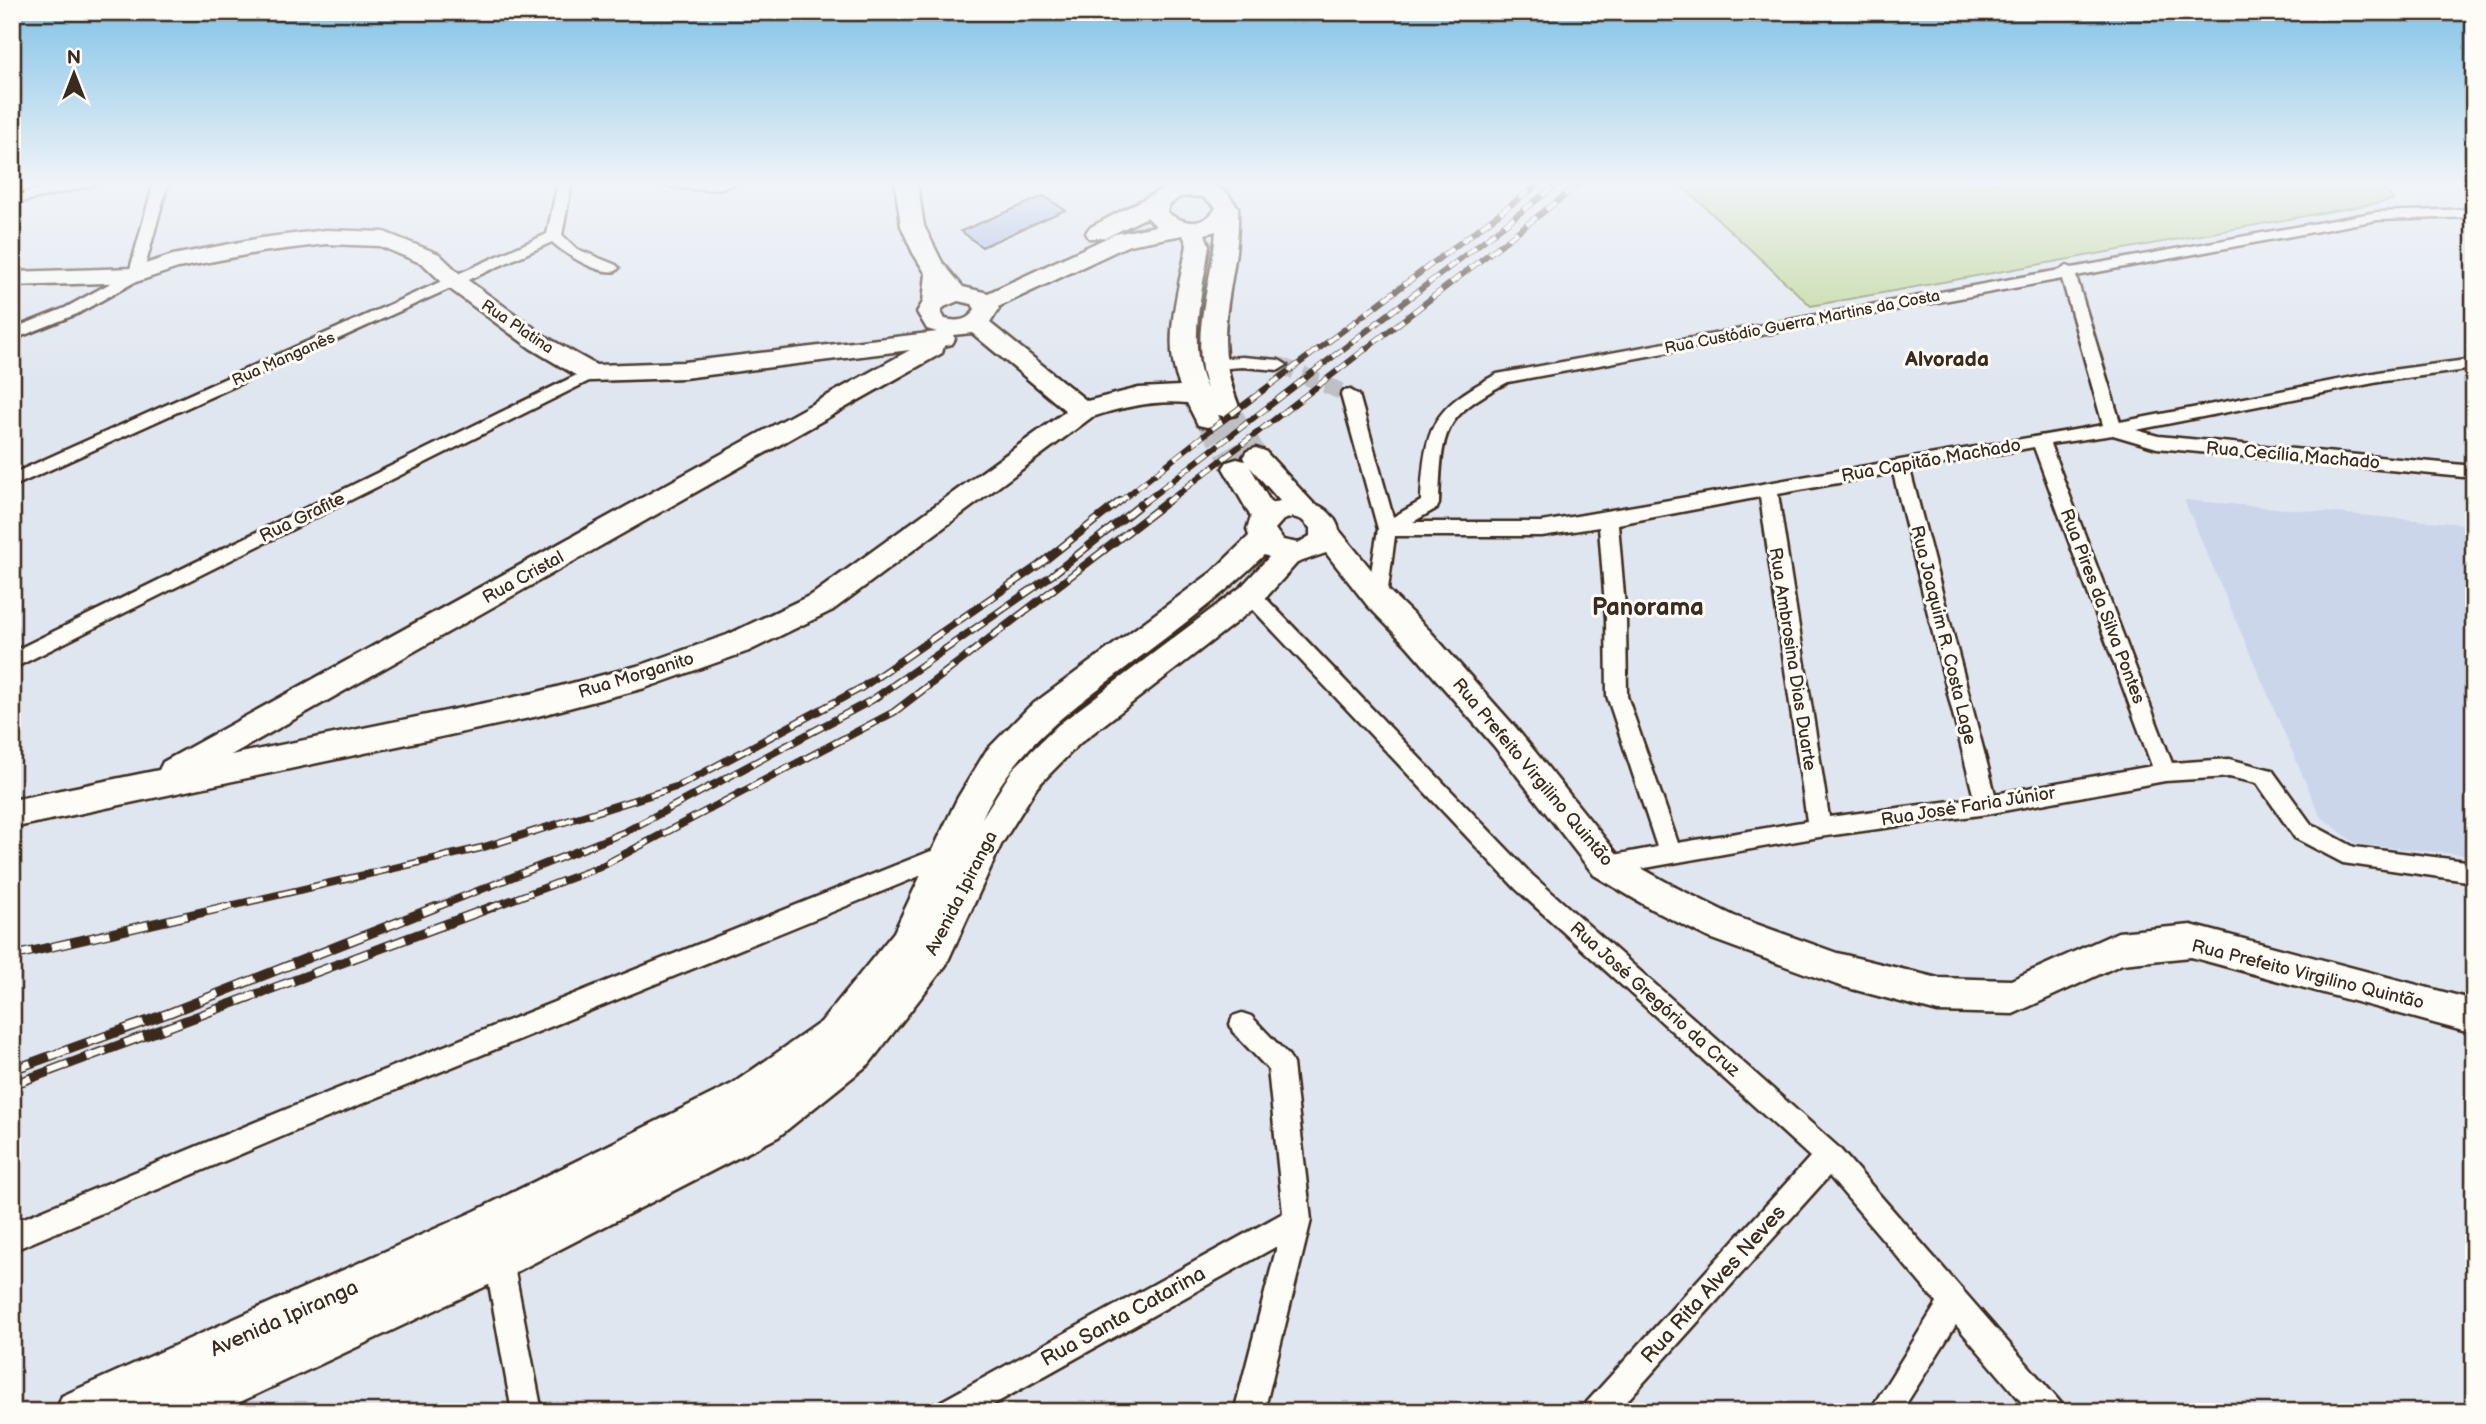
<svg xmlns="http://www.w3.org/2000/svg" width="2486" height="1424" viewBox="0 0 2486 1424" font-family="'Balsamiq Sans',sans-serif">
	<rect width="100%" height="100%" fill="#e0e6f0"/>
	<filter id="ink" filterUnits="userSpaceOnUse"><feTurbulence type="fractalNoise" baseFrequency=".0143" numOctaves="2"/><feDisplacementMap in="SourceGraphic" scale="14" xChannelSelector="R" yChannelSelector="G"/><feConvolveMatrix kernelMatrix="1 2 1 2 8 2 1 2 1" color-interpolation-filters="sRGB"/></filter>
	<g filter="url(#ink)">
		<path fill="#ccd6eb" d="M 2184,500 L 2474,525 L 2474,856 L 2356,844 L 2320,816 Z"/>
		<path fill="#bad48c" stroke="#7a7f55" stroke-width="2" d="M 1678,182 L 2380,182 L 2393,200 L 1811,306 Z"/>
		<path fill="#9cb2df" stroke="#3b2a1e" stroke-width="2" d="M 1044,196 L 1065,210 L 982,247 L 961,231 Z"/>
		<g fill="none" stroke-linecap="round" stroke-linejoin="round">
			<path stroke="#bfc0c6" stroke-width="17" stroke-dasharray="17 8" stroke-linecap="butt" d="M 1279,365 L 1350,395"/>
			<g stroke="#bfc0c6" stroke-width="24" stroke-dasharray="24 12" stroke-linecap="butt">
				<path d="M 1227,409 L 1256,457"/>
				<path d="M 1207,419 L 1237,468"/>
			</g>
			<defs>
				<g id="street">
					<path d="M 68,182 L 95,182 L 93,185 L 12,204 L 12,196 Z"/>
					<path d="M 154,182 L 168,182 L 142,278 L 77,314 L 12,340 L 12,329 L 65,308 L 129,273 Z"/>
					<path d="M 558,182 L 572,182 L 562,235 L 577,249 L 616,265 L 619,268 L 616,271 C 598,275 565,254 552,242 L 12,487 L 12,474 L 547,234 Z"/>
					<path d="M 663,182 L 736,182 C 722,194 682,189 665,185 Z"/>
					<path d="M 2474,209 L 2474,217 L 2377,220 L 2076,276 L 2120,422 L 2384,371 L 2474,359 L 2474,369 L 2384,381 L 2136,430 L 2158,436 L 2474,466 L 2474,478 L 2157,448 L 2113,435 L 2050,444 L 2172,763 L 2229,759 L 2272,770 L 2311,824 L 2354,847 L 2474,862 L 2474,882 L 2343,863 L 2295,838 L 2257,783 L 2229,777 L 2165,781 L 1987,814 L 1819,837 L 1606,875 L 1598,872 L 1595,865 L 1598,858 L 1657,847 L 1607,696 L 1606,619 L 1599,527 L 1542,536 L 1395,536 L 1387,597 L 1384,602 L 1370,602 L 1367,597 L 1378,529 L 1341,395 L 1344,391 L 1350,390 L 1359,395 L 1393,517 L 1421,501 C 1425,427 1430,409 1497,374 L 2060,270 L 2067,266 L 2072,268 L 2377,212 ZM 2062,279 L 2103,425 L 1542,522 L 1413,522 L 1437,508 L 1439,504 C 1442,431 1441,417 1508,382 ZM 2034,447 L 2152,766 L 1995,794 L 1910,470 ZM 1893,473 L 1974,798 L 1829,817 L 1778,494 ZM 1760,497 L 1807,821 L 1678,843 L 1627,696 L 1626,619 L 1618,524 Z"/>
					<path d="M 1242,357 L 1279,360 L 1287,365 L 1279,370 L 1242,367 L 1214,369 L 1206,364 L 1214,359 Z"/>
					<path d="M 591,368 L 597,369 L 599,373 L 597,377 L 12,669 L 12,652 Z"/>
					<path d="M 1251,588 L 1258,590 L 1532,875 L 1838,1147 L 2060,1402 L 2065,1412 L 2030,1412 L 1956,1325 L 1901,1412 L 1869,1412 L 1937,1303 L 1829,1176 L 1617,1412 L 1582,1412 L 1587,1402 L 1810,1157 L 1516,889 L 1244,600 L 1241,595 L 1244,590 Z"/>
					<path d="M 946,845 L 954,848 L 957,855 L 954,862 L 300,1129 L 12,1251 L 12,1223 L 282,1111 Z"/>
					<path d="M 1242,1013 L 1251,1016 L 1289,1056 L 1293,1064 L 1311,1220 L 1264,1412 L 1234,1412 L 1277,1246 L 980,1412 L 935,1412 L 940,1402 L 1283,1213 L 1268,1069 L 1233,1032 L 1230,1024 L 1233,1016 Z"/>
					<path d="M 497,1237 L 507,1241 L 511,1251 L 542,1412 L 512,1412 L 483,1251 L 487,1241 Z"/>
				</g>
				<g id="secondary">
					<path d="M 895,182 L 917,182 L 924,226 L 942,262 L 963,287 L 988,293 L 1115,234 L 1156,226 L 1147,217 L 1105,238 L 1089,238 L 1086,233 L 1089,228 L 1176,182 L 1206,182 L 1204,184 L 1225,191 L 1238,207 C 1241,286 1206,328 1240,409 L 1236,415 L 1227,417 L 1218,415 L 1220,419 L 1216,425 L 1207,427 L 1198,425 L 1187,403 C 1154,400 1123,407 1092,417 L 833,610 L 749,651 L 645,688 L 534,717 L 12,828 L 12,800 L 159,770 L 163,762 L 910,350 L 684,378 L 591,381 L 582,379 L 530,348 L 446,286 L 423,264 L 380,246 L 326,244 L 261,252 L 178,268 L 136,282 L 12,286 L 12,272 L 133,268 L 173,255 L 261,238 L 326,230 L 384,232 L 439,254 L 462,276 L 548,338 L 596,365 L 684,362 L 937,332 L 927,329 L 917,312 L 923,302 L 926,274 L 913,253 L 901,226 ZM 1188,196 L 1203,197 L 1216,207 C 1206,227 1183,225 1167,212 L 1169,205 L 1180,197 ZM 1216,231 C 1212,286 1189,334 1207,389 C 1186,344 1203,292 1209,245 L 1205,234 ZM 1183,235 L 1187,245 C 1179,289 1161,343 1180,386 L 1139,388 L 1087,401 L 990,323 L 999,309 L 998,307 L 1129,245 ZM 958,301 L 972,304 L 975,309 C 969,321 957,322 945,319 L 941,312 L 944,307 ZM 972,333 L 1066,411 L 813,594 L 727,635 L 641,665 L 534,693 L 231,755 L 942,353 L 944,346 L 952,344 L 955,339 L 953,335 Z"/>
					<path d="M 1256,448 L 1265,451 L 1314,504 C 1325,507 1336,517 1339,530 L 1387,589 L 1429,630 L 1516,728 L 1618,855 L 1677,888 L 1734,916 L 1837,953 L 1938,978 L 2011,980 L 2118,932 L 2191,925 L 2474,1000 L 2474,1034 L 2191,957 L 2122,964 L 2013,1014 L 1938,1012 L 1837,985 L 1709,938 L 1653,910 L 1594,875 L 1494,746 L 1407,646 L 1367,605 L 1326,553 L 1297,563 L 1261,603 L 1080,743 L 1037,787 L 1001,845 L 946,965 L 869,1064 L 778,1137 L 514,1273 L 219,1412 L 147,1412 L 151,1401 L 128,1412 L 56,1412 L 62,1396 L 475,1211 L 732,1084 L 821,1022 L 894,932 L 957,799 L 986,751 L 1029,707 L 1212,572 L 1249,536 L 1247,529 L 1251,517 L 1223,468 L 1227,462 L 1237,459 L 1245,461 L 1243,457 L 1247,451 ZM 1250,467 L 1280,501 L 1271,503 ZM 1293,517 L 1302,520 L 1310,528 L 1310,536 L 1298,543 L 1283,540 L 1275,529 L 1283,520 ZM 1264,555 L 1269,557 L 1241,587 L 1058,725 L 1013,769 L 982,818 C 1012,753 1060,718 1115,676 C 1166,637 1219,600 1264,555 Z"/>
				</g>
			</defs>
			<use href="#street" stroke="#3b2a1e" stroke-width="5"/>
			<use href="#secondary" stroke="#3b2a1e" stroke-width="5"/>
			<use href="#street" fill="#fdfcf7" fill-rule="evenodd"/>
			<use href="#secondary" fill="#fdfcf7" fill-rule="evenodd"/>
			<defs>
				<g id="rail-far2">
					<path d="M 1118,503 L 1213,428 L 1541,182"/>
					<path d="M 1143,503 L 1560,182"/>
					<path d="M 1166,503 L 1582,182"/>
				</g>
				<g id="rail-far1">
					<path d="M 217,909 L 481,848 L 679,786 L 861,688 L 1039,565 L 1120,501"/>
					<path d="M 432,909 L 625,832 L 872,700 L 1052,575 L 1145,501"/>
					<path d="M 487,909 L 600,867 L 894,712 L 1168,501"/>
				</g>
				<g id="rail">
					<path d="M 12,956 L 225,907"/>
					<path d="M 12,1070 L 169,1013 L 436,907"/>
					<path d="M 12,1085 L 492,907"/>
				</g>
			</defs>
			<use href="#rail-far2" stroke="#3b2a1e" stroke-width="6"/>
			<use href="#rail-far1" stroke="#3b2a1e" stroke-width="8"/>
			<use href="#rail" stroke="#3b2a1e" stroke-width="10"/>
			<use href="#rail-far2" stroke="#fdfcf7" stroke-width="4.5" stroke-dasharray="12" stroke-linecap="butt"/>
			<use href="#rail-far1" stroke="#fdfcf7" stroke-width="5" stroke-dasharray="16" stroke-linecap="butt"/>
			<use href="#rail" stroke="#fdfcf7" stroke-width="7" stroke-dasharray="20" stroke-linecap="butt"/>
		</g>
	</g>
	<linearGradient id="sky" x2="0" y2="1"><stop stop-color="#82c3e7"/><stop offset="0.48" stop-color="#f1f4f8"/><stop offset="1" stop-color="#f1f4f8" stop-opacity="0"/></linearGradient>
	<rect width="2486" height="382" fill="url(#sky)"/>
	<g text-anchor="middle" stroke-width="6" stroke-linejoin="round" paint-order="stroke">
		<g font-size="16" fill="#3b2a1e" stroke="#fdfcf7">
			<text transform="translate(1802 321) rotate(-11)" y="6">Rua Custódio Guerra Martins da Costa</text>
			<text transform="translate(518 326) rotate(34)" y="6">Rua Platina</text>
			<text transform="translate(283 358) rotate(-24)" y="6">Rua Manganês</text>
		</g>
		<g font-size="18" fill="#3b2a1e" stroke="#fdfcf7">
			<text transform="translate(2293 455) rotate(5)" y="6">Rua Cecília Machado</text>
			<text transform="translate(1931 460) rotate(-10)" y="6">Rua Capitão Machado</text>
			<text transform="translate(302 517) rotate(-26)" y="6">Rua Grafite</text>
			<text transform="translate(523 577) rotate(-29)" y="6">Rua Cristal</text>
			<text transform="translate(2103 606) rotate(69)" y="6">Rua Pires da Silva Pontes</text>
			<text transform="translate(1944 635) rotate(76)" y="6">Rua Joaquim R. Costa Lage</text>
			<text transform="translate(1793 659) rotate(81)" y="6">Rua Ambrosina Dias Duarte</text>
			<text transform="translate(636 675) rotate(-17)" y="6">Rua Morganito</text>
			<text transform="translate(1533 772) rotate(50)" y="6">Rua Prefeito Virgilino Quintão</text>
			<text transform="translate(1968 806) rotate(-9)" y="6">Rua José Faria Júnior</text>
			<text transform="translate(961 893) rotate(-63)" y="6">Avenida Ipiranga</text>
			<text transform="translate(2308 974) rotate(14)" y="6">Rua Prefeito Virgilino Quintão</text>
			<text transform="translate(1655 999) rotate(42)" y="6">Rua José Gregório da Cruz</text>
		</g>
		<g font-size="21" font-weight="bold" fill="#3b2a1e" stroke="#fdfcf7">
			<text x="1947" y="366">Alvorada</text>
		</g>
		<g font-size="21" fill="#3b2a1e" stroke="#fdfcf7">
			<text transform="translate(1713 1284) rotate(-48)" y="7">Rua Rita Alves Neves</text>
			<text transform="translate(1123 1316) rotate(-29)" y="7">Rua Santa Catarina</text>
			<text transform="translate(284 1318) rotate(-24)" y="7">Avenida Ipiranga</text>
		</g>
		<g font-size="24" font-weight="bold" fill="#3b2a1e" stroke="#fdfcf7">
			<text x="1648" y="615">Panorama</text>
		</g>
	</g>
	<rect width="2486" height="1424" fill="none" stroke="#fdfcf7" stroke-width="42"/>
	<rect x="21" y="21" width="2444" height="1382" fill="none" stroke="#3b2a1e" stroke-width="2.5" filter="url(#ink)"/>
	<g transform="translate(74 74)" stroke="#fdfcf7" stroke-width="5" paint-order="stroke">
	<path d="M0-5L12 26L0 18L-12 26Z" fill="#3b2a1e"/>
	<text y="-10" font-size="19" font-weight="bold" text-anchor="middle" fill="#3b2a1e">N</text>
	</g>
</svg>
